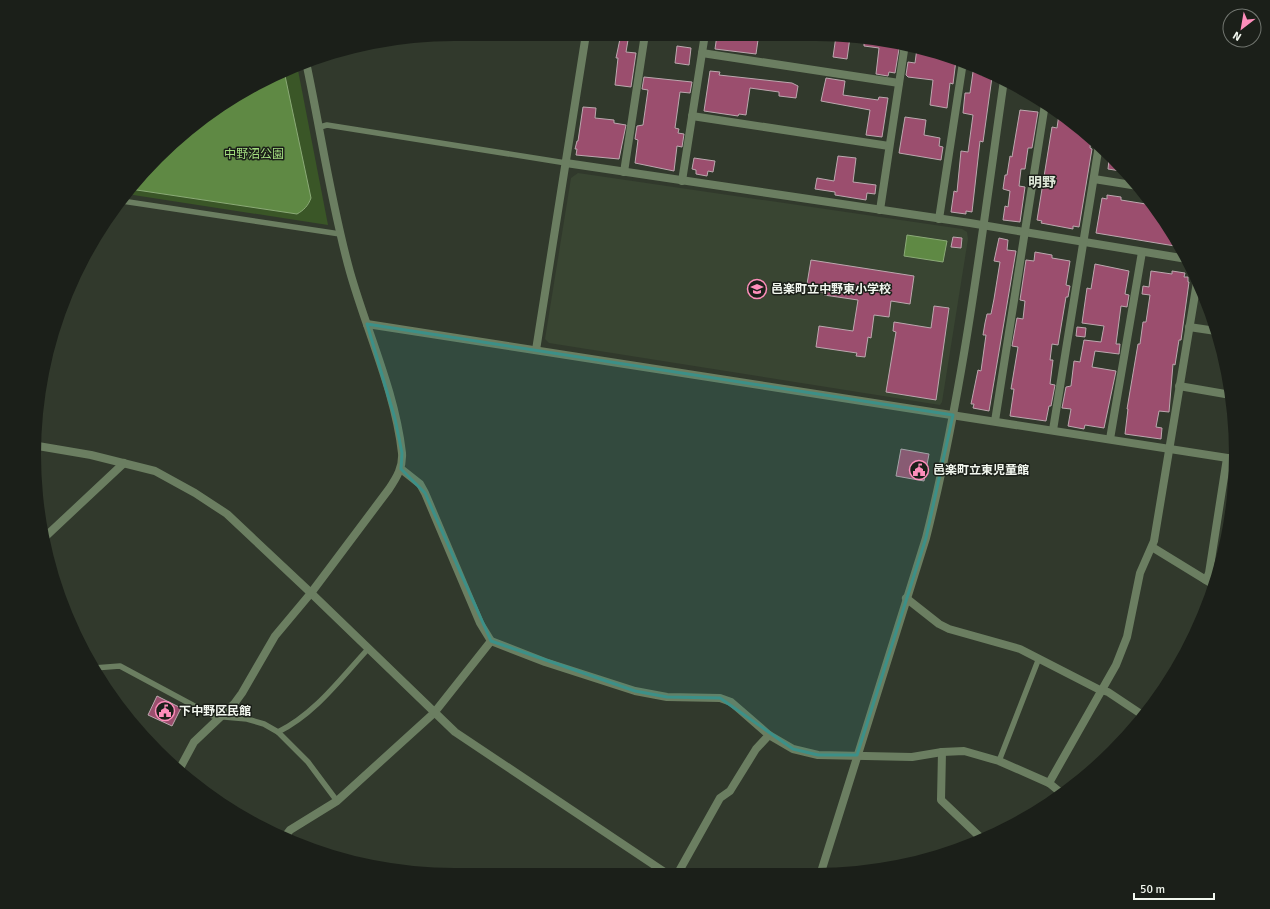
<svg xmlns="http://www.w3.org/2000/svg" width="1270" height="909" viewBox="0 0 1270 909" font-family="Signika,'Noto Sans JP',sans-serif">
	<rect width="100%" height="100%" fill="#31392c"/>
	<path fill="#394532" d="M 578,173 L 962,229 L 967,232 L 968,239 L 942,402 L 940,405 L 549,343 L 545,339 L 571,178 Z"/>
	<path fill="#3a5627" d="M 297,65 L 328,225 L 127,194 L 138,177 L 221,105 Z"/>
	<g fill="#5f8944" stroke="#8baa77">
		<path d="M 284,71 L 311,198 C 308,206 304,210 297,214 L 130,189 L 138,177 L 221,105 Z"/>
		<path d="M 907,235 L 947,241 L 943,262 L 904,256 Z"/>
	</g>
	<g fill="#9b4e6e" stroke="#bca8af">
		<path d="M 621,34 L 629,34 L 626,52 L 636,53 L 631,87 L 615,85 L 618,58 L 616,58 Z"/>
		<path d="M 717,35 L 758,40 L 756,54 L 715,49 Z"/>
		<path d="M 836,36 L 850,37 L 847,59 L 833,57 Z"/>
		<path d="M 864,39 L 900,43 L 895,73 L 889,72 L 888,76 L 876,74 L 879,48 L 864,46 Z"/>
		<path d="M 677,46 L 691,48 L 689,65 L 675,63 Z"/>
		<path d="M 917,48 L 956,60 L 953,84 L 950,83 L 947,108 L 930,105 L 933,80 L 908,77 L 906,75 L 908,62 L 915,63 Z"/>
		<path d="M 974,65 L 983,69 L 981,75 L 992,77 L 983,142 L 980,141 L 972,212 L 966,211 L 966,214 L 951,212 L 954,191 L 957,192 L 961,151 L 968,152 L 973,115 L 963,113 L 965,93 L 970,93 Z"/>
		<path d="M 710,71 L 720,72 L 719,75 L 792,83 L 798,86 L 796,98 L 779,96 L 779,92 L 750,88 L 746,115 L 739,114 L 738,116 L 704,111 Z"/>
		<path d="M 644,77 L 692,82 L 690,93 L 680,92 L 675,128 L 679,129 L 678,133 L 684,134 L 682,147 L 677,146 L 674,171 L 635,163 L 638,140 L 635,139 L 637,126 L 643,125 L 648,90 L 642,89 Z"/>
		<path d="M 826,78 L 845,81 L 843,95 L 878,100 L 879,97 L 888,98 L 882,137 L 866,135 L 870,110 L 821,101 Z"/>
		<path d="M 583,107 L 596,108 L 595,118 L 614,120 L 614,123 L 626,125 L 619,159 L 576,155 L 577,149 L 575,149 L 577,141 L 578,141 Z"/>
		<path d="M 1020,110 L 1038,112 L 1032,148 L 1028,148 L 1025,169 L 1021,169 L 1019,186 L 1025,187 L 1020,222 L 1003,220 L 1005,206 L 1008,207 L 1010,191 L 1003,189 L 1005,175 L 1007,175 L 1010,156 L 1012,157 Z"/>
		<path d="M 1059,114 L 1091,137 L 1090,148 L 1092,149 L 1079,227 L 1073,226 L 1073,229 L 1041,223 L 1042,221 L 1037,220 L 1052,127 L 1057,128 Z"/>
		<path d="M 905,117 L 926,120 L 924,135 L 940,138 L 939,146 L 943,147 L 941,160 L 899,153 Z"/>
		<path d="M 838,156 L 856,158 L 853,182 L 876,185 L 875,194 L 867,193 L 866,200 L 835,195 L 835,192 L 815,189 L 817,178 L 834,181 Z"/>
		<path d="M 694,158 L 715,161 L 713,172 L 708,171 L 707,176 L 696,174 L 696,170 L 692,169 Z"/>
		<path d="M 1109,160 L 1115,160 L 1127,172 L 1108,169 Z"/>
		<path d="M 1107,195 L 1121,197 L 1121,200 L 1152,205 L 1181,247 L 1096,233 L 1102,198 L 1107,199 Z"/>
		<path d="M 953,237 L 962,238 L 961,248 L 951,247 Z"/>
		<path d="M 999,238 L 1008,240 L 1007,250 L 1016,251 L 989,411 L 973,408 L 974,404 L 971,404 L 978,370 L 981,371 L 986,335 L 983,335 L 985,323 L 987,314 L 991,314 L 994,299 L 1000,262 L 994,261 Z"/>
		<path d="M 1035,252 L 1052,255 L 1052,258 L 1070,261 L 1066,285 L 1070,286 L 1068,297 L 1066,297 L 1058,345 L 1052,344 L 1050,360 L 1053,360 L 1050,384 L 1055,385 L 1051,406 L 1049,406 L 1046,421 L 1010,416 L 1014,389 L 1011,389 L 1018,347 L 1012,346 L 1017,318 L 1023,319 L 1025,301 L 1020,300 L 1026,260 L 1034,261 Z"/>
		<path d="M 811,260 L 914,276 L 910,304 L 891,301 L 889,317 L 874,315 L 871,338 L 868,337 L 865,357 L 856,356 L 857,353 L 816,347 L 819,326 L 853,331 L 858,300 L 824,295 L 824,293 L 820,292 L 821,286 L 807,284 Z"/>
		<path d="M 1095,264 L 1129,271 L 1125,294 L 1129,295 L 1127,307 L 1121,306 L 1116,344 L 1120,344 L 1119,354 L 1095,351 L 1092,367 L 1116,371 L 1104,428 L 1085,425 L 1084,429 L 1068,426 L 1071,409 L 1062,408 L 1066,387 L 1071,386 L 1074,361 L 1080,362 L 1084,340 L 1101,342 L 1104,326 L 1082,323 L 1087,288 L 1091,289 Z"/>
		<path d="M 1151,271 L 1172,274 L 1172,271 L 1185,273 L 1184,277 L 1188,277 L 1188,282 L 1189,282 L 1181,340 L 1179,340 L 1175,365 L 1173,364 L 1169,412 L 1159,411 L 1156,427 L 1162,428 L 1161,439 L 1125,434 L 1128,409 L 1127,409 L 1138,344 L 1140,344 L 1143,322 L 1146,322 L 1150,295 L 1142,294 L 1143,286 L 1149,287 Z"/>
		<path d="M 934,306 L 949,308 L 936,400 L 886,392 L 896,332 L 893,331 L 894,322 L 931,328 Z"/>
		<path d="M 1077,327 L 1086,328 L 1085,337 L 1076,336 Z"/>
		<path d="M 901,449 L 929,454 L 924,481 L 896,476 Z"/>
		<path d="M 157,696 L 181,708 L 172,726 L 148,715 Z"/>
	</g>
	<g fill="none" stroke-linecap="round" stroke-linejoin="round">
		<g stroke="#6b7e61" stroke-width="5.5">
			<path d="M 320,127 L 327,125 L 566,163"/>
			<path d="M 122,201 L 340,234"/>
			<path d="M 94,668 L 120,666 L 213,716 L 247,719 L 264,724 L 278,732 C 315,714 341,678 368,649"/>
			<path d="M 278,732 L 308,762 L 337,801"/>
			<path d="M 999,761 L 1039,658"/>
		</g>
		<g stroke="#6b7e61" stroke-width="8">
			<path d="M 702,53 L 899,83"/>
			<path d="M 692,116 L 889,146"/>
			<path d="M 566,163 L 970,223 L 1187,259"/>
			<path d="M 624,172 L 645,34"/>
			<path d="M 1094,179 L 1138,186"/>
			<path d="M 682,181 L 705,34"/>
			<path d="M 880,210 L 905,44"/>
			<path d="M 939,219 L 963,62"/>
			<path d="M 367,324 L 1234,459"/>
			<path d="M 1189,327 L 1216,331"/>
			<path d="M 536,350 L 586,34"/>
			<path d="M 1179,386 L 1231,395"/>
			<path d="M 995,421 L 1045,104"/>
			<path d="M 1053,430 L 1099,145"/>
			<path d="M 1110,439 L 1142,252"/>
			<path d="M 401,469 L 420,484 L 425,493 L 480,623 L 491,641 L 545,662 L 635,691 L 667,697 L 720,698 L 731,702 L 769,735 L 793,749 L 818,755 L 912,757 L 942,752 L 964,751 L 999,761 L 1049,783 L 1060,792"/>
			<path d="M 45,537 L 124,463"/>
			<path d="M 1152,547 L 1214,585"/>
			<path d="M 1206,580 L 1209,573 L 1227,458"/>
			<path d="M 906,598 L 939,624 L 949,629 L 1020,649 L 1098,689 L 1108,692 L 1144,716"/>
			<path d="M 942,752 L 941,800 L 982,839"/>
			<path d="M 1049,783 L 1116,665 L 1127,637 L 1140,573 L 1154,541 L 1197,282"/>
			<path d="M 284,838 L 290,830 L 337,801 L 434,713 L 491,641"/>
			<path d="M 678,873 L 720,798 L 730,791 L 756,749 L 769,735"/>
		</g>
		<g stroke="#6b7e61" stroke-width="8">
			<path d="M 38,446 L 91,455 L 155,471 L 195,493 L 227,514 L 311,593 L 455,732 L 666,873"/>
			<path d="M 179,770 L 194,742 L 234,704 L 242,693 L 275,636 L 311,593 L 389,489 C 397,477 403,467 402,453 C 395,391 367,332 350,272 C 331,204 321,132 306,62"/>
			<path d="M 821,872 L 926,538 C 964,388 982,233 1004,80"/>
		</g>
	</g>
	<path fill="#3c9088" fill-opacity="0.2" stroke="#3c9088" stroke-width="3" stroke-linejoin="round" d="M 367,324 L 953,415 L 926,538 L 857,755 L 818,755 L 793,749 L 720,698 L 667,697 L 635,691 L 491,641 L 425,493 L 401,469 L 402,453 L 395,419 Z"/>
	<defs>
		<symbol id="school-ring" viewBox="-11 -11 22 22"><circle r="9.5" fill="#1b1f19" stroke="#fe8ebb" stroke-width="1.5"/><path d="M0-5L7-2L0 1L-7-2ZM-4 1L0 2.5L4 1V4Q0 6-4 4Z" fill="#fe8ebb"/></symbol>
		<symbol id="civic-ring" viewBox="-11 -11 22 22"><circle r="9.5" fill="#1b1f19" stroke="#fe8ebb" stroke-width="1.5"/><path d="M-.6-6.5H3V-4.5H.6V-3L4-1V1h2V6H-6V1h2V-1L-.6-3ZM-1.2 2.5V6h2.4V2.5Z" fill="#fe8ebb"/></symbol>
	</defs>
	<g fill-rule="evenodd">
		<use href="#school-ring" x="746" y="278" width="22" height="22"/>
		<use href="#civic-ring" x="908" y="459" width="22" height="22"/>
		<use href="#civic-ring" x="154" y="700" width="22" height="22"/>
	</g>
	<g text-anchor="middle" stroke-width="3" stroke-linejoin="round" paint-order="stroke">
		<g font-size="12" fill="#a4de80" stroke="#1b1f19">
			<text x="254" y="158">中野沼公園</text>
		</g>
		<g font-size="12" font-weight="bold" fill="#f2f7ef" stroke="#1b1f19" text-anchor="start">
			<text x="771" y="293">邑楽町立中野東小学校</text>
			<text x="933" y="474">邑楽町立東児童館</text>
			<text x="179" y="715">下中野区民館</text>
		</g>
		<g font-size="14" font-weight="bold" fill="#dee8d8" stroke="#1b1f19">
			<text x="1042" y="187">明野</text>
		</g>
	</g>
	<path d="M0 0H1270V909H0ZM454 41H816A413 413 0 0 1 1229 454V455A413 413 0 0 1 816 868H454A413 413 0 0 1 41 455V454A413 413 0 0 1 454 41Z" fill="#1b1f19" fill-rule="evenodd"/>
	<g transform="translate(1242 28) rotate(211)"><circle r="19" fill="#1b1f19" stroke="#71756f"/>
	<path d="M0-3L7 15L0 10L-7 15Z" fill="#fe8ebb"/>
	<text y="-6" font-size="11" font-weight="bold" text-anchor="middle" fill="#f2f7ef">N</text>
	</g>
	<path d="M1134 893v6h80v-6" fill="none" stroke="#f2f7ef" stroke-width="2"/>
	<text x="1140" y="893" font-size="12" fill="#f2f7ef" stroke="#1b1f19" stroke-width="3" paint-order="stroke">50 m</text>
</svg>
